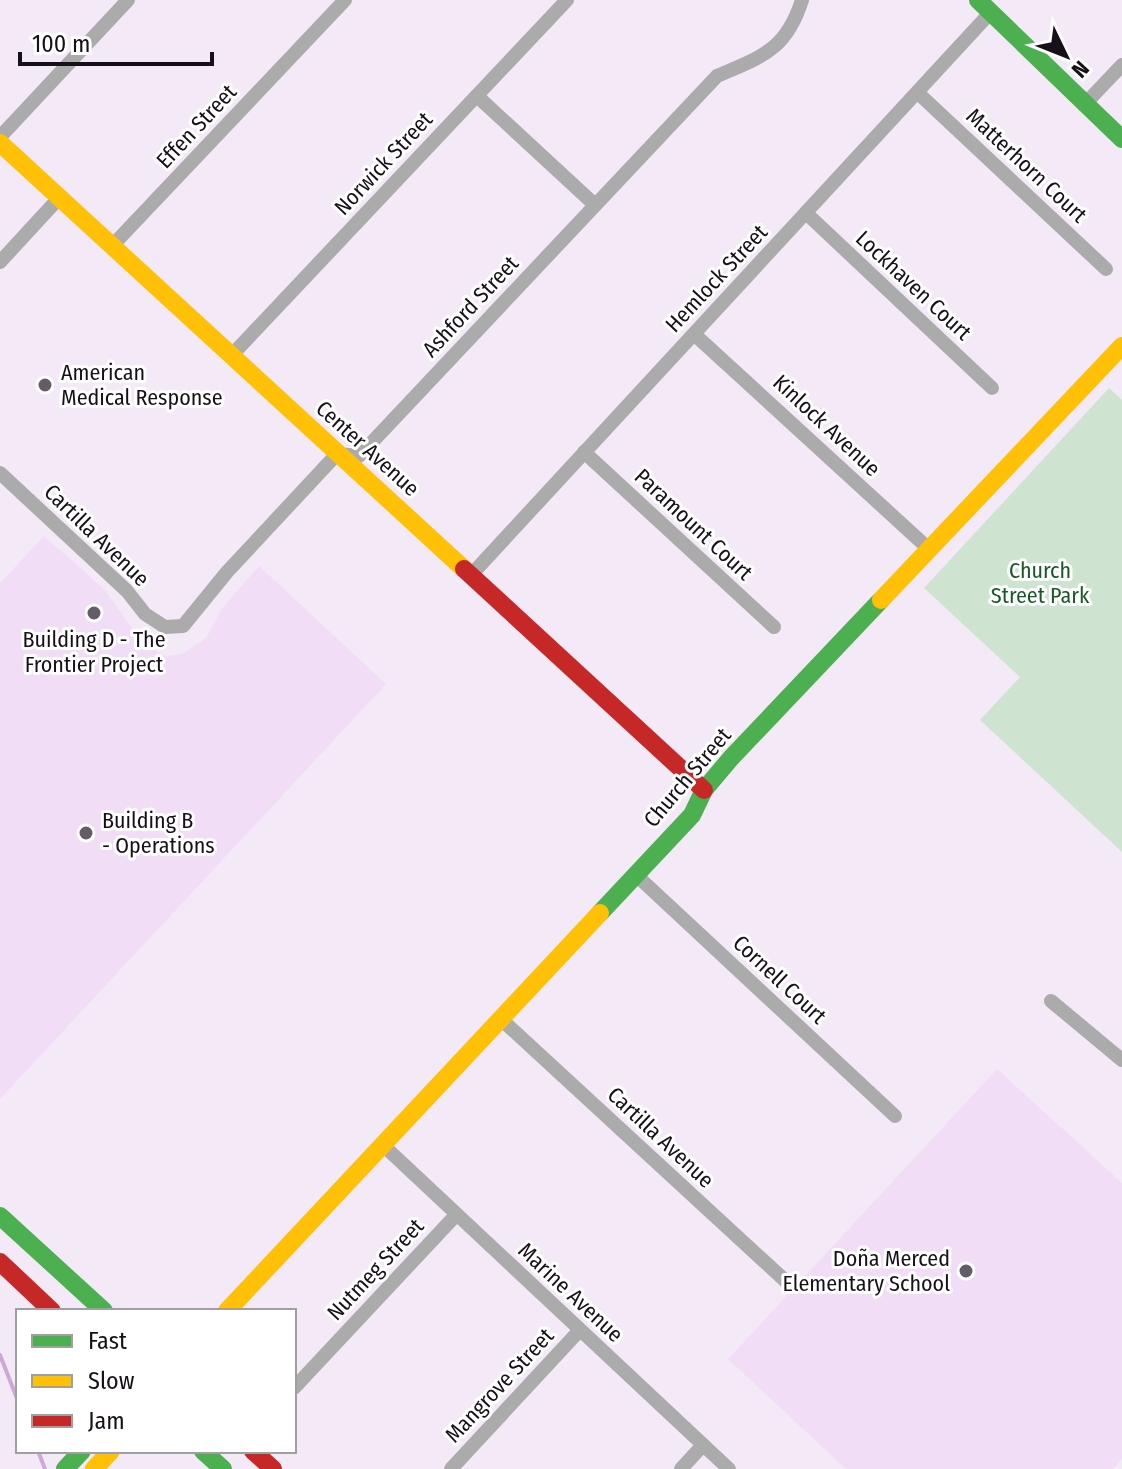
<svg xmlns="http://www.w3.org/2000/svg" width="1122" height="1469" viewBox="0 0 1122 1469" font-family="'Fira Sans Condensed',sans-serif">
	<rect width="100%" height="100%" fill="#f4e9f7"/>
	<g fill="#f1def6">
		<path d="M 44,536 L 104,589 L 144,645 L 166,656 L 182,654 L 206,638 L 223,607 L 259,566 L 386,684 L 0,1099 L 0,583 Z"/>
		<path d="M 997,1069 L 1122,1183 L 1122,1459 L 1113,1469 L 846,1469 L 728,1359 Z"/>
	</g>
	<path fill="#cee4d1" d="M 1109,388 L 1122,400 L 1122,852 L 980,720 L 1020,677 L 924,588 Z"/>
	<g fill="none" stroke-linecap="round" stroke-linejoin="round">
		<g stroke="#cea8d8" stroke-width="4">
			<path d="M 0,1355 L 18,1401"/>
			<path d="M 38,1451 L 45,1469"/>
		</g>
		<g stroke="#acabac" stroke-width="14">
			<path d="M 918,93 L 1106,269"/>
			<path d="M 477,96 L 595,205"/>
			<path d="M 1084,105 L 1122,65"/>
			<path d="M 0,137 L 128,0"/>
			<path d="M 806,213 L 992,388"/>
			<path d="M 112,246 L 345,0"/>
			<path d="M 0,262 L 59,198"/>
			<path d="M 694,334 L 930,550"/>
			<path d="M 231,356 L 567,0"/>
			<path d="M 584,452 L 774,627"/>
			<path d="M 0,473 L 127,591 L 145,614 L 165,627 L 183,626 L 227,572 L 337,454 L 359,456 L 717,76 C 763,56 786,50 802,0"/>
			<path d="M 472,574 L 991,12"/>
			<path d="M 635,874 L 895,1116"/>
			<path d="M 1051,1001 L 1122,1060"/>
			<path d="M 502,1020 L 791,1286"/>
			<path d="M 384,1146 L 729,1469"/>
			<path d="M 294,1388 L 456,1215"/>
			<path d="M 451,1469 L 579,1331"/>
			<path d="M 681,1469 L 703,1445"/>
		</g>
		<g stroke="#4caf50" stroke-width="18">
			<path d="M 978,0 L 1122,139"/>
			<path d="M 600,913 L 692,815 L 704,790 L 731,758 L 881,600"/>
			<path d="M 0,1216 L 104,1311"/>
			<path d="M 203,1451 L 223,1469"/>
			<path d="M 65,1469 L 82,1451"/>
		</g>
		<g stroke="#ffc107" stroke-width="18">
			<path d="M 0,143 L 464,569"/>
			<path d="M 881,600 L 1122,346"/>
			<path d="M 227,1311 L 600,913"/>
			<path d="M 94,1469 L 111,1451"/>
		</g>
		<g stroke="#c62828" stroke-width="18">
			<path d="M 464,569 L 704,790"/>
			<path d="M 0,1262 L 52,1311"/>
			<path d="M 253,1451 L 273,1469"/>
		</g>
	</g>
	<g fill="#645c67" stroke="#fff" stroke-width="3">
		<circle cx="45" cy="385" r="8"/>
		<circle cx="94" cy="613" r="8"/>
		<circle cx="86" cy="833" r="8"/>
		<circle cx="966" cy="1271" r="8"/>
	</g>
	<g text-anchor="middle" stroke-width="6" stroke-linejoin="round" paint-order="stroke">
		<g font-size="22" fill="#171019" stroke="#fff">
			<text transform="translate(196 126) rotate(-47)" y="8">Effen Street</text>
			<text transform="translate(383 163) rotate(-47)" y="8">Norwick Street</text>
			<text transform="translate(1027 165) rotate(43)" y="8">Matterhorn Court</text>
			<text transform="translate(716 278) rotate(-47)" y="8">Hemlock Street</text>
			<text transform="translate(914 285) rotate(43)" y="8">Lockhaven Court</text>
			<text transform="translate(470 306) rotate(-47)" y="8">Ashford Street</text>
			<text transform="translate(827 425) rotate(43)" y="8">Kinlock Avenue</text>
			<text transform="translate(368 448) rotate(42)" y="8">Center Avenue</text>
			<text transform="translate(694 524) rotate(43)" y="8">Paramount Court</text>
			<text transform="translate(97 535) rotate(44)" y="8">Cartilla Avenue</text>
			<text transform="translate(687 777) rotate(-50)" y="8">Church Street</text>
			<text transform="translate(780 979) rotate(43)" y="8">Cornell Court</text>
			<text transform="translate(661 1137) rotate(43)" y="8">Cartilla Avenue</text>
			<text transform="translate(375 1269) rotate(-47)" y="8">Nutmeg Street</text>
			<text transform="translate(571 1292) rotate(43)" y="8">Marine Avenue</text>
			<text transform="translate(499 1385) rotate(-47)" y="8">Mangrove Street</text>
		</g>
		<g font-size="22" fill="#171019" stroke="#fff" text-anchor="start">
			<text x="61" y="380">American<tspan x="61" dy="25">Medical Response</tspan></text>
			<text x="94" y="647" text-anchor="middle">Building D - The<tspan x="94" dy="25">Frontier Project</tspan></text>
			<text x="102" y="828">Building B<tspan x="102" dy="25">- Operations</tspan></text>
			<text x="950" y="1266" text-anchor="end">Doña Merced<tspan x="950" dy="25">Elementary School</tspan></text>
		</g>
		<g font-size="22" fill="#175a24" stroke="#fff">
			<text x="1040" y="578">Church<tspan x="1040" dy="25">Street Park</tspan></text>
		</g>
	</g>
	<rect x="16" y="1309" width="280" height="144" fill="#ffffff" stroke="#a29fa3" stroke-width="2"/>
	<rect x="32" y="1335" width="40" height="12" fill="#4caf50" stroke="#a29fa3" stroke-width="2"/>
	<text x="88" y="1349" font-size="24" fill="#171019">Fast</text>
	<rect x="32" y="1375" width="40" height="12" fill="#ffc107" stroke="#a29fa3" stroke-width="2"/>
	<text x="88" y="1389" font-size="24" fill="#171019">Slow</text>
	<rect x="32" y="1415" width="40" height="12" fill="#c62828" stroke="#a29fa3" stroke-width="2"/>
	<text x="88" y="1429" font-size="24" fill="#171019">Jam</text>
	<g transform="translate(1066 56) rotate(133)" stroke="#ffffff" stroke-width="6" paint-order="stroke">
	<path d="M0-6L14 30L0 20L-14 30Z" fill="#171019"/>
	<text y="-12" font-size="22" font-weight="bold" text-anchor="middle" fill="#171019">N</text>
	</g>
	<path d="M20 52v12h192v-12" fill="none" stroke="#171019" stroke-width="4"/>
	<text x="32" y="52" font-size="24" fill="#171019" stroke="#ffffff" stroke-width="6" paint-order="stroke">100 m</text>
</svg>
